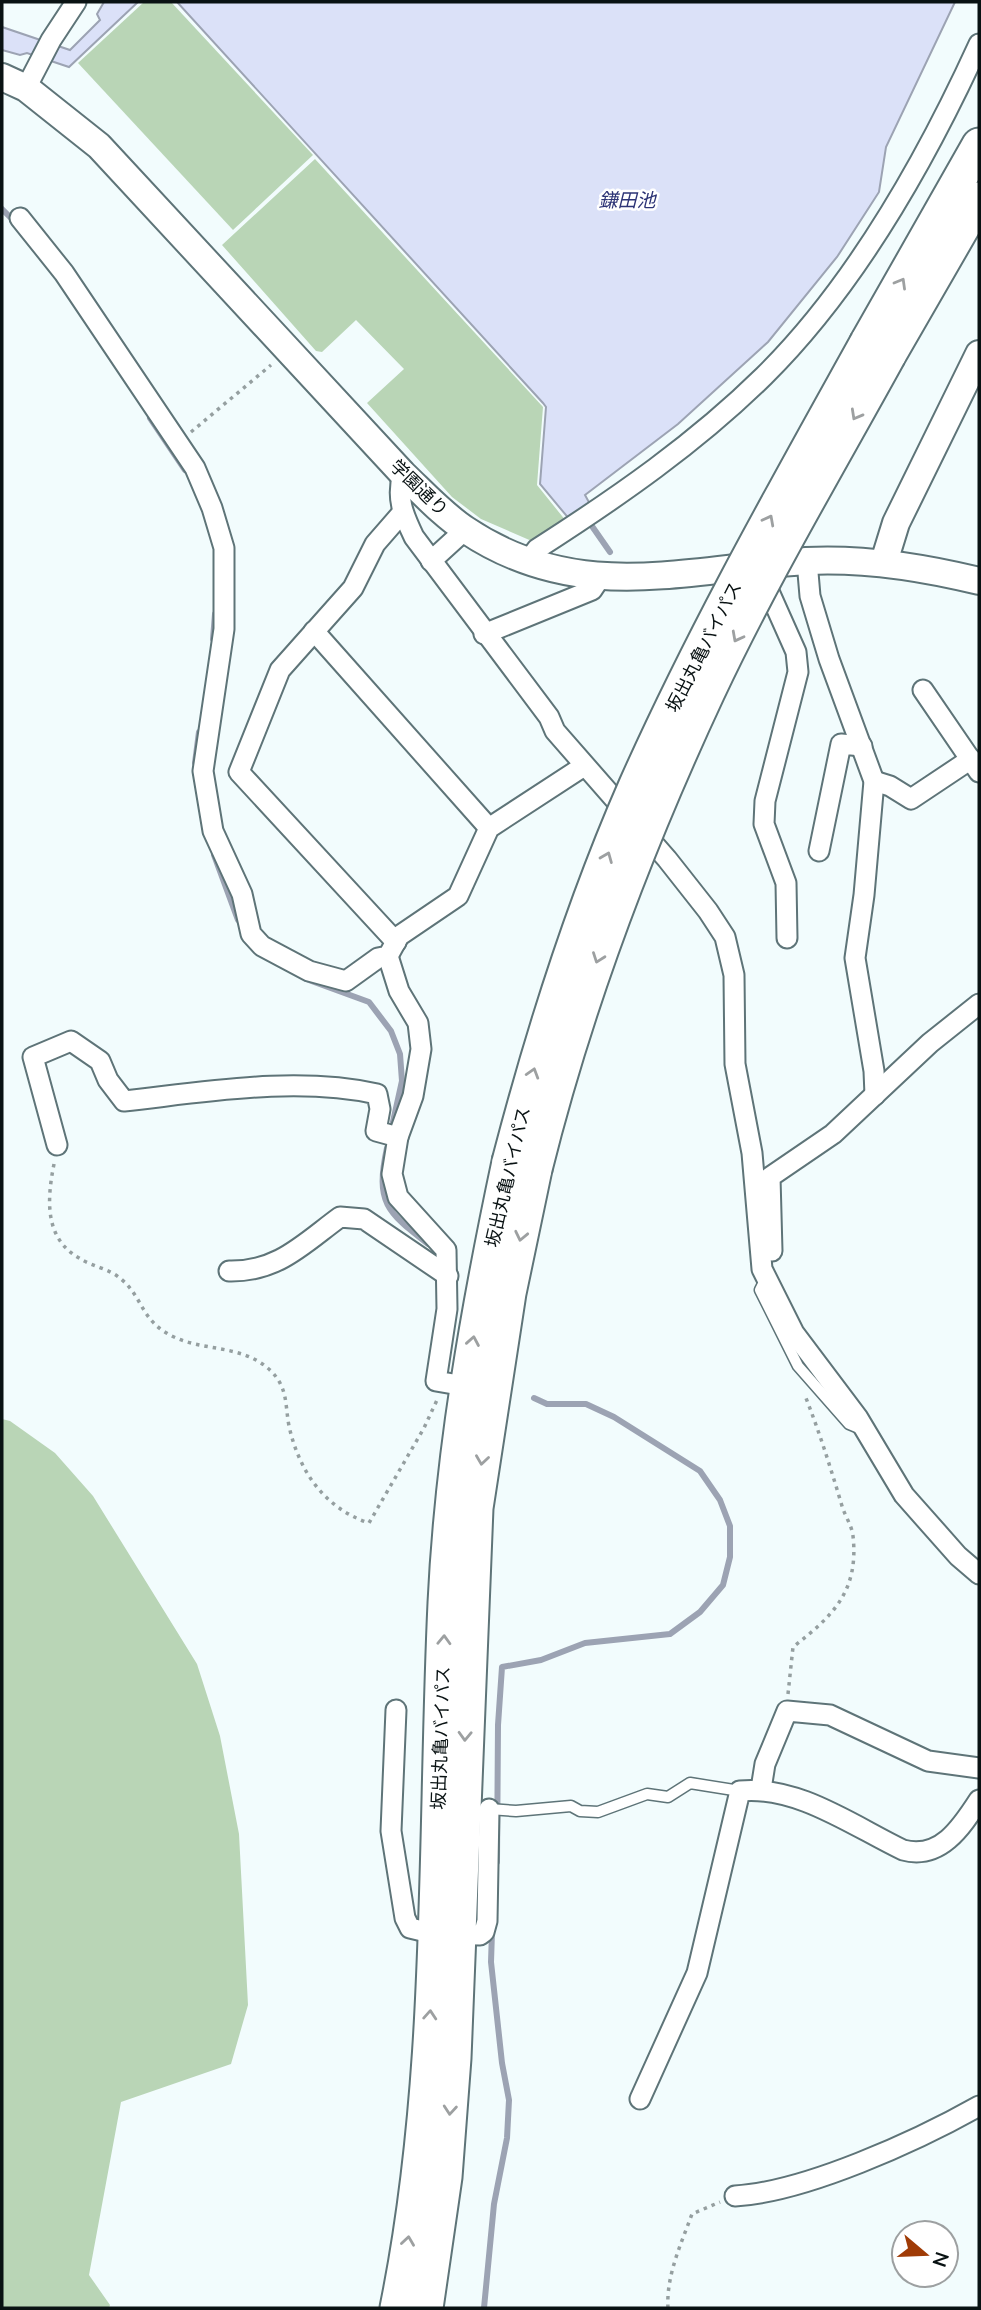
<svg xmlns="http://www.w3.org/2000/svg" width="981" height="2310" viewBox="0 0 981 2310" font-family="Mulish,'Noto Sans JP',sans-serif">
	<rect width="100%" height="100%" fill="#f2fcfd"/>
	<g fill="#b9d5b6">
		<path d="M 144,2 L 171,2 L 313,155 L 233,230 L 78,63 Z"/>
		<path d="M 315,159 L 543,407 L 537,485 L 566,521 L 534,542 L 481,519 L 452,497 L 367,403 L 404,369 L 356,320 L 322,352 L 316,351 L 222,245 Z"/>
		<path d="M 2,1419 L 10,1421 L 55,1453 L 93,1496 L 197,1664 L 220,1736 L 239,1834 L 248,2005 L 231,2064 L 121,2102 L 89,2275 L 110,2305 L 109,2308 L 2,2308 Z"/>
	</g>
	<g fill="#dbe1f8" stroke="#9ca3b3" stroke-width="2">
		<path d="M 104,2 L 138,2 L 69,67 L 27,53 L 20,55 L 2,50 L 2,27 L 70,50 L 100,20 L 97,14 Z"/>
		<path d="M 177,2 L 955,2 L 886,147 L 879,192 L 837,257 L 768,342 L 678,424 L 585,495 L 591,506 L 570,520 L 540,484 L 546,407 L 543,403 Z"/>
	</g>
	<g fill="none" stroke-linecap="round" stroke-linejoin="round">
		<g stroke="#9ca3b3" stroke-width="6">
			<path d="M 2,209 L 15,222"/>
			<path d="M 150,418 L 185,470"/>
			<path d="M 587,519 L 610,552"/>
			<path d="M 213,639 L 215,614"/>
			<path d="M 195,763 L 199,732"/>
			<path d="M 214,855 L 238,920"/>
			<path d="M 306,979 L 369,1002 L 391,1031 L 400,1054 L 402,1081 L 391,1131"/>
			<path d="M 387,1148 C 375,1203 387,1212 428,1244"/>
			<path d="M 497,1862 L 498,1725 L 502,1667 L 541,1660 L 585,1643 L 670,1634 L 700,1612 L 723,1585 L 730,1557 L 730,1526 L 720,1500 L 700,1471 L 614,1417 L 586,1404 L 547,1404 L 534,1398"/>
			<path d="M 484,2308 L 494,2204 L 507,2138 L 509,2100 L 502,2063 L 491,1962 L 492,1932"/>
		</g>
		<defs>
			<g id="lane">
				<path d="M 766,1278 L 760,1290 L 798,1366 L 849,1424 L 861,1429"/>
				<path d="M 489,1809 L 516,1811 L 571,1806 L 580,1811 L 598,1812 L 647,1794 L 668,1797 L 690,1783 L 740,1791"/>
			</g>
			<g id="street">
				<path d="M 26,88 L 51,40 L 76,2"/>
				<path d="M 20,218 L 64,273 L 195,468 L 212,508 L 224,548 L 224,629 L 203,771 L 213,831 L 242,894 L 251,934 L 262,946 L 309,971 L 346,981 L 378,958 L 388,956 L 399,936 L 458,896 L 489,828 L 584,766"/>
				<path d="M 403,474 C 396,498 403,514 414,537 L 549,717 L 555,731 L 667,859 L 708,911 L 725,937 L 734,975 L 735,1064 L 752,1153 L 762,1269 L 794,1333 L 858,1418 L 904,1495 L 958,1556 L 979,1574"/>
				<path d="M 431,561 L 465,530"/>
				<path d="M 528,561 L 537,549 C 618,497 696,443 764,376 C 855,286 926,160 979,44"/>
				<path d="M 807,561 L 810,596 L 829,659 L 874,781 L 864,895 L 855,958 L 874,1071 L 875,1095"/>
				<path d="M 763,578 L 796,652 L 798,672 L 765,801 L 764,824 L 786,883 L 787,938"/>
				<path d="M 314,631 L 489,828"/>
				<path d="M 484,634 L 592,590 L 600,578"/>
				<path d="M 923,690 L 979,772"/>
				<path d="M 874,781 L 890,786 L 911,799 L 971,759"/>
				<path d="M 819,851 L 841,744 L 862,746"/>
				<path d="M 396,942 L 239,772 L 280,670 L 353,588 L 375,544 L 402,513"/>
				<path d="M 398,1137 L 392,1174 L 398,1197 L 446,1250 L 447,1309 L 436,1381 L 465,1386"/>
				<path d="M 57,1145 L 33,1057 L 71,1041 L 100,1061 L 108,1080 L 124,1101 C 206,1092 296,1076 377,1094 L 380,1109 L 376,1131 L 398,1137 L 413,1096 L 421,1049 L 418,1023 L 399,991 L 388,956"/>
				<path d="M 772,1251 L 770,1177 L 833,1134 L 930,1043 L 979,1004"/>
				<path d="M 229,1271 C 278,1272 303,1244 340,1217 L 364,1219 L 448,1276"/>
				<path d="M 396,1710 L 391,1831 L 405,1918 L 410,1928 L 435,1934 L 480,1935 L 484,1932 L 487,1921 L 489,1809"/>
				<path d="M 761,1789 L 765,1764 L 787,1711 L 830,1715 L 928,1761 L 979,1768"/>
				<path d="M 640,2099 L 697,1973 L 740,1791 C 797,1785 853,1826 903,1850 C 940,1860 961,1828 979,1800"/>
				<path d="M 735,2196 C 805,2192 917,2141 979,2106"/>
			</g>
			<g id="secondary">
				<path d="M 2,77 L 26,88 L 99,146 L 403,474 C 423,493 443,515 466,530 C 578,605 683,569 806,561 C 865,558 922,567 979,581"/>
				<path d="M 884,562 L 896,523 L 979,354"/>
			</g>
			<g id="highway">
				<path d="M 867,342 L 979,145"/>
				<path d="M 889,355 L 979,199"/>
				<path d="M 397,2308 C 444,2077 434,1838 445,1603 C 452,1454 478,1308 509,1162"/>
				<path d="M 426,2308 L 445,2177 L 454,2058 L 476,1508 L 509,1293 L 535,1169"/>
			</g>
		</defs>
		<use href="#lane" stroke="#5e7478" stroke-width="13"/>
		<use href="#street" stroke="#5e7478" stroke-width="23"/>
		<use href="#secondary" stroke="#5e7478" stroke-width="30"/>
		<use href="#highway" stroke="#5e7478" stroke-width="37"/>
		<g stroke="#959fa0" stroke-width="3.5" stroke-dasharray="3.5 5" stroke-linecap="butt">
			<path d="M 191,432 L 271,365"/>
			<path d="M 54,1164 C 47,1199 44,1238 79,1258 C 91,1266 110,1269 121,1279 C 144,1298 140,1321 174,1337 C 206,1352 244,1344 272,1372 C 288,1389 285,1405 289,1426 C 299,1471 324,1508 369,1523 L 424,1428 L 437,1400"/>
			<path d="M 788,1694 L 793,1647 C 833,1616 859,1591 853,1536 C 852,1526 845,1516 842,1506 C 831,1469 820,1434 806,1398"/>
			<path d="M 668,2308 C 666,2276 681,2244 692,2214 L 720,2202"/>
		</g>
		<use href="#lane" stroke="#fff" stroke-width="10"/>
		<use href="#street" stroke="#fff" stroke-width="19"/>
		<use href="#secondary" stroke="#fff" stroke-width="26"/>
		<use href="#highway" stroke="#fff" stroke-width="33"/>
		<defs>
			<g id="highway-bridge">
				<path d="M 509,1162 C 542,1035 582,908 635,787 C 703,634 786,488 867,342"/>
				<path d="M 535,1169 C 576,1004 636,846 708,692 C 762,577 828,466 889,355"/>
			</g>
		</defs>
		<use href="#highway-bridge" stroke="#5e7478" stroke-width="37" stroke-linecap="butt"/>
		<use href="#highway-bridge" stroke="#fff" stroke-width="33"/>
	</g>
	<defs><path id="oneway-chevron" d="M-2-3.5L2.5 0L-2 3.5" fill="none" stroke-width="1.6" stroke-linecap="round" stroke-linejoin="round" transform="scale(1.75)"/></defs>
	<g stroke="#9da0a1">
		<use href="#oneway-chevron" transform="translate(901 283) rotate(-60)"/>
		<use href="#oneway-chevron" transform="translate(856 415) rotate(119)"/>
		<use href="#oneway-chevron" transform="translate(769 520) rotate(-62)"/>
		<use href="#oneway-chevron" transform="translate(737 637) rotate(118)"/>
		<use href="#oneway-chevron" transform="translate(607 857) rotate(-68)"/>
		<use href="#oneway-chevron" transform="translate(598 958) rotate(110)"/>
		<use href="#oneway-chevron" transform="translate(533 1073) rotate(-73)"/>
		<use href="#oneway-chevron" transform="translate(521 1236) rotate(102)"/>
		<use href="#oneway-chevron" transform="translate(473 1341) rotate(-80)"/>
		<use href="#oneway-chevron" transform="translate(482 1460) rotate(98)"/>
		<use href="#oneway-chevron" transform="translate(444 1640) rotate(-88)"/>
		<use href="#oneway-chevron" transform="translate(465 1736) rotate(92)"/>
		<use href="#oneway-chevron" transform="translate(430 2015) rotate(-86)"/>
		<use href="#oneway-chevron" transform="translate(450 2110) rotate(95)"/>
		<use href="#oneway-chevron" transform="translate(408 2241) rotate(-82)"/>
	</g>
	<g text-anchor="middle" stroke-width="5" stroke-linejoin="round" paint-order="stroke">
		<g font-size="18" fill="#091213" stroke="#fff">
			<text transform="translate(419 488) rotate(44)" y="6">学園通り</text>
			<text transform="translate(704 647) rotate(-63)" y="6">坂出丸亀バイパス</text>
			<text transform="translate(508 1177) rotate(-77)" y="6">坂出丸亀バイパス</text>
			<text transform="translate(441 1738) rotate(-88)" y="6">坂出丸亀バイパス</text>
		</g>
		<g font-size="19" font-style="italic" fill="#2d3476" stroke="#fff">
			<text x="627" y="207">鎌田池</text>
		</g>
	</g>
	<rect width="981" height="2310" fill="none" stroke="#091213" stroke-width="7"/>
	<g transform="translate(925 2254) rotate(109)"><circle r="33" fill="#ffffff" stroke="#9da0a1" stroke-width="2"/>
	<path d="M0-5L12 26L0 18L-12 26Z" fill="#9f3b06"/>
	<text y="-10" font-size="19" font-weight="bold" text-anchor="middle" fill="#091213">N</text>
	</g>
</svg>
